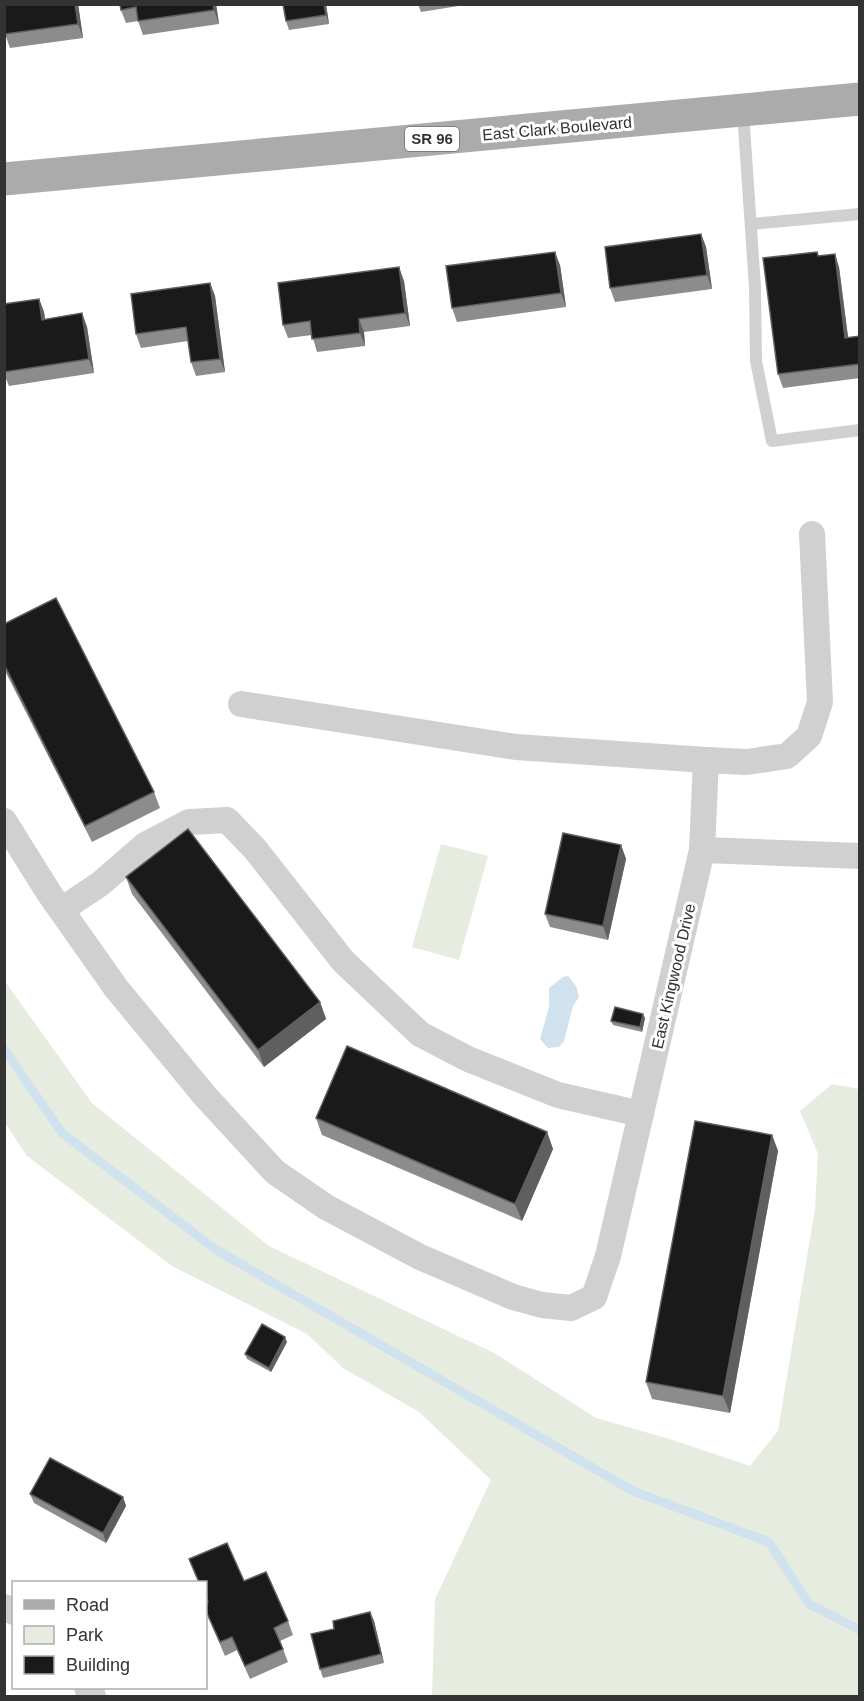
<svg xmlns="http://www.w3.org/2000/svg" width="864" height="1701" viewBox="0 0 864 1701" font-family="Helvetica,sans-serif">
	<rect width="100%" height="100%" fill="#fff"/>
	<g fill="#e6ecdf">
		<path d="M 441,844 L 488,856 L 459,960 L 412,947 Z"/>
		<path d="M 4,980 L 92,1103 L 269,1246 L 496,1354 L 596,1418 L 673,1440 L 750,1466 L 778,1431 L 815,1209 L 818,1154 L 800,1111 L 832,1084 L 859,1089 L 859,1696 L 432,1696 L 435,1599 L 491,1480 L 419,1412 L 343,1368 L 307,1334 L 172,1266 L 27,1156 L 5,1123 Z"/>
	</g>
	<path fill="#cfe2ee" d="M 568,976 L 576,986 L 579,997 L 573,1006 L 564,1041 L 559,1047 L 548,1048 L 540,1039 L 549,1007 L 549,988 L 563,977 Z"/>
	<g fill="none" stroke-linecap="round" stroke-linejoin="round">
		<path stroke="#cfe2ee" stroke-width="9" d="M 4,1049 L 62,1133 L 215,1249 L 633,1491 L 769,1542 L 809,1604 L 860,1630"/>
		<g stroke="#d0d0d0" stroke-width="12">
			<path d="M 743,112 L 755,287 L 756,361 L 772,441 L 860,430"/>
			<path d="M 751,224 L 860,214"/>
		</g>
		<g stroke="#d0d0d0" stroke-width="26">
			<path d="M 241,704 L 516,747 L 706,760"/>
			<path d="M 4,821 L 49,893 L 116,988 L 205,1096 L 275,1172 L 326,1207 L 420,1257 L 513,1297 L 542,1305 L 571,1308 L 594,1297 L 608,1256 L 702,850 L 860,856"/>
			<path d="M 702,850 L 706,760 L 747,762 L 787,756 L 809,736 L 820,702 L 812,534"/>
			<path d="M 61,910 L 100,884 L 145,845 L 189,822 L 227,820 L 255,849 L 343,961 L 420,1034 L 468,1059 L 558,1095 L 641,1114"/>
			<path d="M 4,1607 L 14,1612"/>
			<path d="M 87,1688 L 93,1696"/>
		</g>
		<path stroke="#ababab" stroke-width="33" d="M 4,179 L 860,99"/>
	</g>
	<g fill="#8c8c8c">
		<path d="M 4,4 L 78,4 L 83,38 L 10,48 L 5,34 Z"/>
		<path d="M 120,4 L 216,4 L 219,24 L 143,35 L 138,21 L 126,23 L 121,10 Z"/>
		<path d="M 283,4 L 329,4 L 326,5 L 329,24 L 289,30 L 286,21 Z"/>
		<path d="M 418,4 L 471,4 L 421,12 Z"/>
		<path d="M 701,234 L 706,247 L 712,289 L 615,302 L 610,288 Z"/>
		<path d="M 817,252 L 819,256 L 839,267 L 848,338 L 860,336 L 860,378 L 783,388 L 778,374 Z"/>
		<path d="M 560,265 L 566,307 L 457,322 L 452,308 Z"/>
		<path d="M 404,281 L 410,326 L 364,332 L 365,346 L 317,352 L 312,335 L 288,338 L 283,325 Z"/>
		<path d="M 210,283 L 215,296 L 225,372 L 196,376 L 191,362 L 188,341 L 141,348 L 136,334 Z"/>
		<path d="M 39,299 L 44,312 L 45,319 L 82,313 L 87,327 L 94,373 L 9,386 L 4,374 L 4,304 Z"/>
		<path d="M 4,624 L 154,792 L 160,808 L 92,842 L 4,669 Z"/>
		<path d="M 621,845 L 626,859 L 608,940 L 550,927 L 545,914 Z"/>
		<path d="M 126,877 L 320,1002 L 326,1019 L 264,1067 L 132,894 Z"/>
		<path d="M 645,1018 L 642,1032 L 613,1025 L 611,1021 Z"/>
		<path d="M 316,1118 L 547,1132 L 553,1149 L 522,1221 L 322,1135 Z"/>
		<path d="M 772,1135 L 778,1151 L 730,1413 L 652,1399 L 646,1382 Z"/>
		<path d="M 287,1342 L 271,1372 L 247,1359 L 245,1354 Z"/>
		<path d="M 30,1494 L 123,1497 L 126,1506 L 106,1543 L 34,1503 Z"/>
		<path d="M 189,1559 L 244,1581 L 288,1621 L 293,1635 L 280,1641 L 288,1662 L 250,1679 L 237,1650 L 225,1656 L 206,1612 L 206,1604 L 207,1603 L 206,1599 L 206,1582 L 198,1582 Z"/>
		<path d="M 370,1612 L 374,1621 L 384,1663 L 323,1678 L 320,1669 L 334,1629 Z"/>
	</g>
	<g fill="#5f5f5f">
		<path d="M 75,4 L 78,4 L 83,38 L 78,24 Z"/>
		<path d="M 213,4 L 216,4 L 219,24 L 214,10 Z"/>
		<path d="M 324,4 L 326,4 L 329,24 L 326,15 Z"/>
		<path d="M 701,234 L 706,247 L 712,289 L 707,275 Z"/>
		<path d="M 555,252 L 560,265 L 566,307 L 561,293 Z"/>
		<path d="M 835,254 L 839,267 L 850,352 L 845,338 Z"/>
		<path d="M 399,267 L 404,281 L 410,326 L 405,313 Z"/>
		<path d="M 210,283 L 215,296 L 225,372 L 220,359 Z"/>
		<path d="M 39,299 L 44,312 L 47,333 L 42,320 Z"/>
		<path d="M 82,313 L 87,327 L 94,373 L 89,359 Z"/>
		<path d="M 359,319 L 364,332 L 365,346 L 360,333 Z"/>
		<path d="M 621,845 L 626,859 L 608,940 L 603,926 Z"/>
		<path d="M 320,1002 L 326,1019 L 264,1067 L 258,1050 Z"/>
		<path d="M 643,1014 L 645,1018 L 642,1032 L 640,1027 Z"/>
		<path d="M 547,1132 L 553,1149 L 522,1221 L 515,1204 Z"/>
		<path d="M 772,1135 L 778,1151 L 730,1413 L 723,1396 Z"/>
		<path d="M 285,1337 L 287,1342 L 271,1372 L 269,1368 Z"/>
		<path d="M 123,1497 L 126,1506 L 106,1543 L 103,1533 Z"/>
		<path d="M 370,1612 L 374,1621 L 384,1663 L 381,1654 Z"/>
	</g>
	<g fill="#1a1a1a" stroke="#5f5f5f" stroke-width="1.5">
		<path d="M 4,4 L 75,4 L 78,24 L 5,34 Z"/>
		<path d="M 120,4 L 213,4 L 214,10 L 138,21 L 136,7 L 121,10 Z"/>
		<path d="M 283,4 L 324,4 L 326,15 L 286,21 Z"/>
		<path d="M 701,234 L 707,275 L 610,288 L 605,247 Z"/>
		<path d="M 555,252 L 561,293 L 452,308 L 446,266 Z"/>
		<path d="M 817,252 L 818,256 L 835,254 L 845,338 L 860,336 L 860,364 L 778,374 L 763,258 Z"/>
		<path d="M 399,267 L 405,313 L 359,319 L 360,333 L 312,339 L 310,321 L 283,325 L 278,283 Z"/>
		<path d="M 210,283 L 220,359 L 191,362 L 186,327 L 136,334 L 131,294 Z"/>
		<path d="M 39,299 L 42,320 L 82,313 L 89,359 L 4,372 L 4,304 Z"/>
		<path d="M 56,598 L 154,792 L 85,826 L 4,664 L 4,624 Z"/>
		<path d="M 188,829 L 320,1002 L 258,1050 L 126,877 Z"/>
		<path d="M 563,833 L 621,845 L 603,926 L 545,914 Z"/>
		<path d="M 615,1007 L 643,1014 L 640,1027 L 611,1021 Z"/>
		<path d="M 347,1046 L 547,1132 L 515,1204 L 316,1118 Z"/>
		<path d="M 695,1121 L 772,1135 L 723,1396 L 646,1382 Z"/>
		<path d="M 262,1324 L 285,1337 L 269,1368 L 245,1354 Z"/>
		<path d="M 50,1458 L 123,1497 L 103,1533 L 30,1494 Z"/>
		<path d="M 227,1543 L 244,1581 L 266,1572 L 288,1621 L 274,1628 L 283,1649 L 245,1666 L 232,1637 L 220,1642 L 206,1611 L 206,1604 L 208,1602 L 206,1596 L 206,1582 L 199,1582 L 189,1559 Z"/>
		<path d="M 370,1612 L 381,1654 L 320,1669 L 311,1634 L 334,1629 L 333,1621 Z"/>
	</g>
	<g text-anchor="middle" stroke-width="6" stroke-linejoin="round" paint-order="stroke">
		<rect fill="#fff" stroke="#707070" stroke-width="1.5" x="405" y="127" width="54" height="24" rx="4.5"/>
		<g font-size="15" font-weight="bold" fill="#333">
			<text x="432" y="144">SR 96</text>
		</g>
		<g font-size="16" fill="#333" stroke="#fff">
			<text transform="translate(557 128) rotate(-5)" y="6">East Clark Boulevard</text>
			<text transform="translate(673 976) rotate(-77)" y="6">East Kingwood Drive</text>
		</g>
	</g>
	<rect width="864" height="1701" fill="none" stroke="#333333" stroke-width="12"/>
	<rect x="12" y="1581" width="195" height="108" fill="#ffffff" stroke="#adadad" stroke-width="1.5"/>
	<rect x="24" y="1600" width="30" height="9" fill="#ababab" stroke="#adadad" stroke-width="1.5"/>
	<text x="66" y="1611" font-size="18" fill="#333333">Road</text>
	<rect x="24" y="1626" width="30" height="18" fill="#e6ecdf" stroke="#adadad" stroke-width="1.5"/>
	<text x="66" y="1641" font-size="18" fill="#333333">Park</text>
	<rect x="24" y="1656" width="30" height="18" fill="#1a1a1a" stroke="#adadad" stroke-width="1.5"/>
	<text x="66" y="1671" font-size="18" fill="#333333">Building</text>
</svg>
